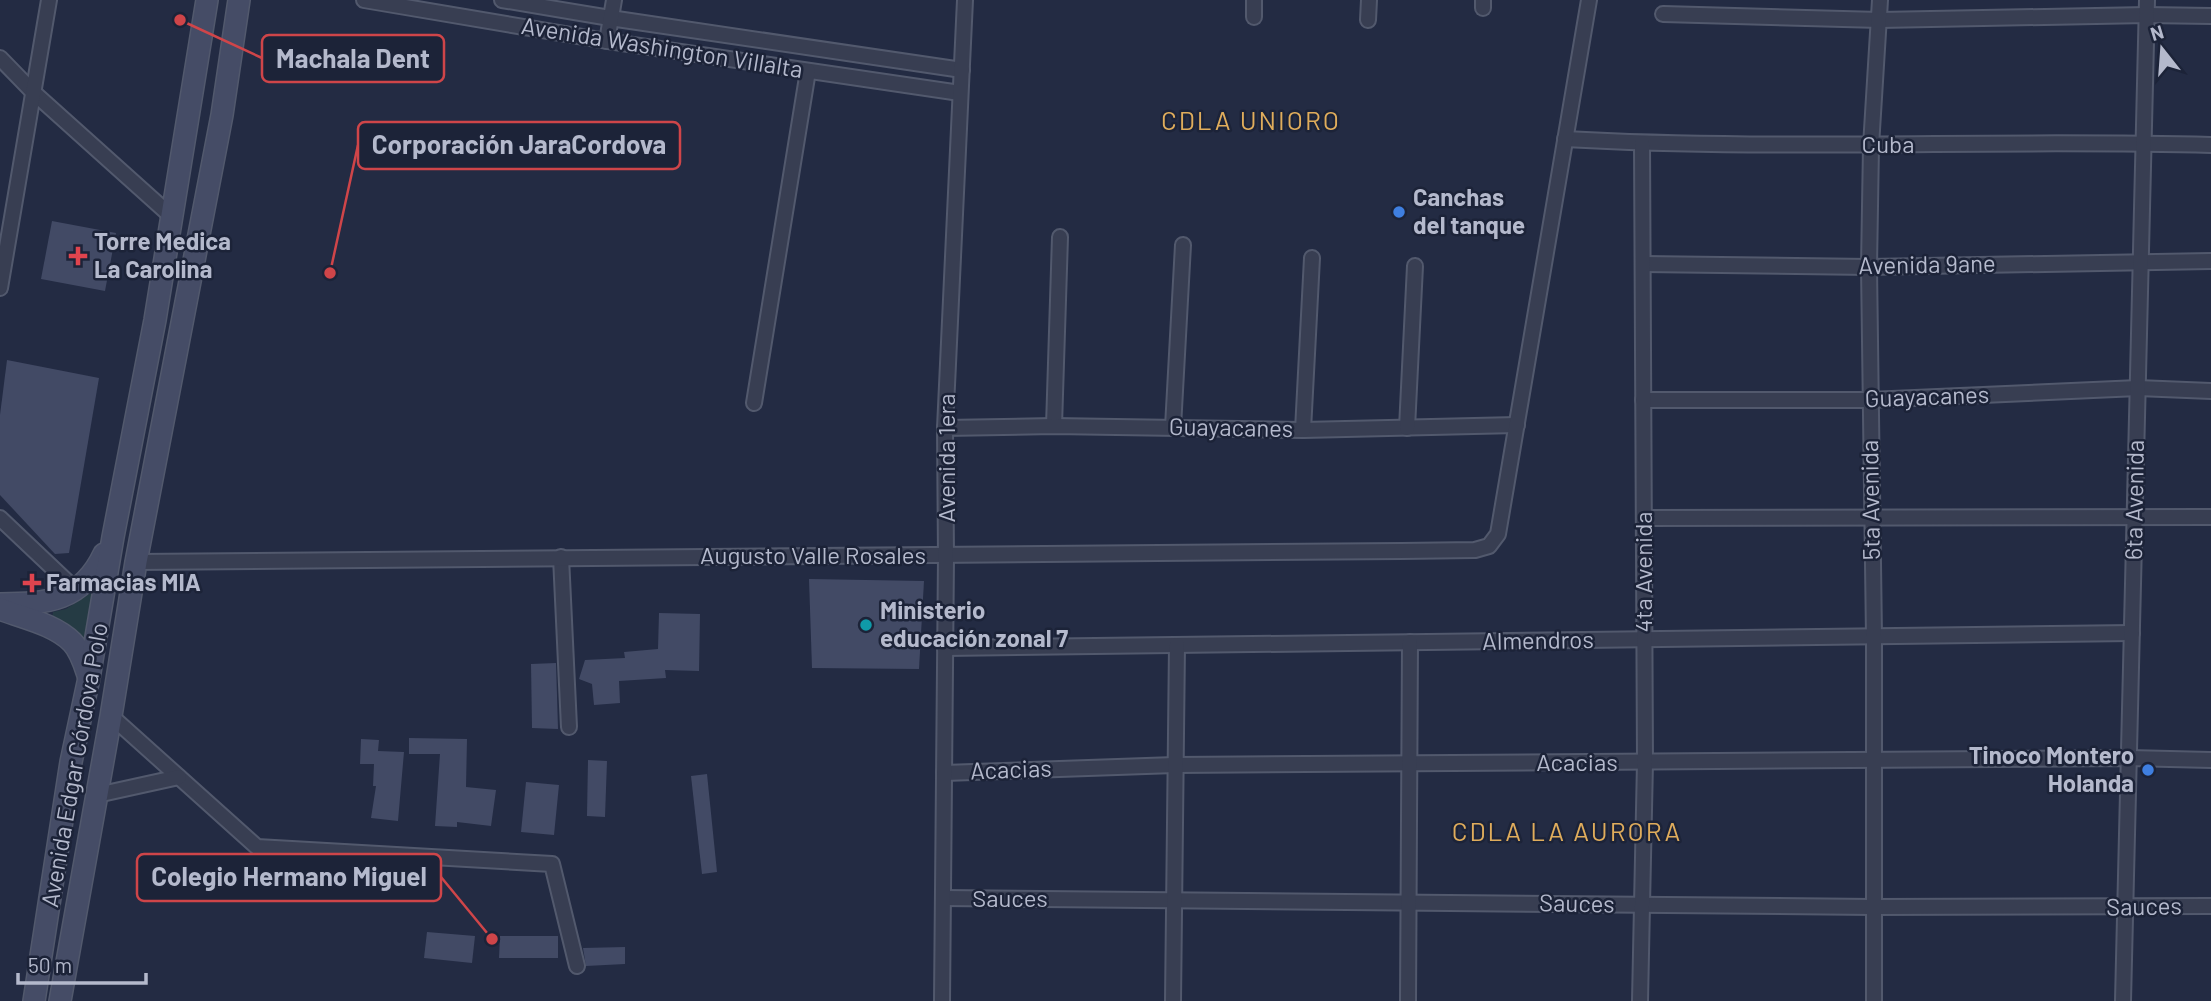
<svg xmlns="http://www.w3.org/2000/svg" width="2211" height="1001" viewBox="0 0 2211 1001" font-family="Barlow,sans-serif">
	<rect width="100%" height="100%" fill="#232b43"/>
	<path fill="#253b44" d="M 99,588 L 88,651 L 52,620 L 53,612 L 66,609 Z"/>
	<g fill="#424a65">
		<path d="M 52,221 L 116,233 L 105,291 L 41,279 Z"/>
		<path d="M 7,360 L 99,378 L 69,553 L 55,554 L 0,495 L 0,415 Z"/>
		<path d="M 809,579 L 924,581 L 919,669 L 812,668 Z"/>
		<path d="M 659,613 L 700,614 L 699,671 L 665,670 L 666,678 L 619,681 L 620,703 L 594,705 L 592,684 L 579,679 L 585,660 L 625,658 L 624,652 L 658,649 Z"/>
		<path d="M 556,663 L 558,729 L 532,728 L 531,664 Z"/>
		<path d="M 409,738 L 467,739 L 466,787 L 496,790 L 491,826 L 457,822 L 457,827 L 435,826 L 440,754 L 409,754 Z"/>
		<path d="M 361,739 L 379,740 L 378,751 L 404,752 L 398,821 L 371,818 L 376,786 L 373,786 L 374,764 L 360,764 Z"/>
		<path d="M 588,760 L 607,761 L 605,817 L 587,816 Z"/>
		<path d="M 707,774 L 717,872 L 702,874 L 691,776 Z"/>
		<path d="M 526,782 L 559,785 L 554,835 L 521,832 Z"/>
		<path d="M 427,932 L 475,936 L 472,963 L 424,958 Z"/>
		<path d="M 500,936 L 558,936 L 558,958 L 499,958 Z"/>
		<path d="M 625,947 L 625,964 L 586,966 L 583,948 Z"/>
	</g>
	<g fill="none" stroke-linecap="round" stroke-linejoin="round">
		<defs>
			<g id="street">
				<path d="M 364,0 L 607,41 L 960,93"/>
				<path d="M 502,0 L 610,18 L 962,70"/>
				<path d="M 1483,8 L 1483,0"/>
				<path d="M 1663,14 L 1880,20 L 2147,15 L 2211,16"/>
				<path d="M 1254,17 L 1254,0"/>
				<path d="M 1368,20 L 1369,0"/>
				<path d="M 607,41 L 614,0"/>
				<path d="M 0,58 L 33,92 L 170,215"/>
				<path d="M 1565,139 C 1780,151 1996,139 2211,145"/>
				<path d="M 1643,264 L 1869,267 L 2211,261"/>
				<path d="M 0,288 L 49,0"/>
				<path d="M 1643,400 L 1869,400 L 2138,388 L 2211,391"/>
				<path d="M 754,403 L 808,71"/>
				<path d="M 1054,426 L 1060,237"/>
				<path d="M 1173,427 L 1183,245"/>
				<path d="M 945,428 L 1054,426 L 1303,430 L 1517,425"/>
				<path d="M 1407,428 L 1415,266"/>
				<path d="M 1303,430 L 1312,258"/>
				<path d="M 0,518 L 76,590"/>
				<path d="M 1644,518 L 2211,517"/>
				<path d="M 561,557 L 569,727"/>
				<path d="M 136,562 C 583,557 1029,556 1475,550 L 1489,546 L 1498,534 L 1589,0"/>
				<path d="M 945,648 L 2132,633"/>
				<path d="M 111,716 L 257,847 L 552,864 L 577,966"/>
				<path d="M 944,773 L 1175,765 L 2129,758 L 2211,760"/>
				<path d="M 97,795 L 179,777"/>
				<path d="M 943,898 L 1872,907 L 2211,906"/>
				<path d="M 942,1001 L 946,557 L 945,428 L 965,0"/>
				<path d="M 1173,1001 L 1177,645"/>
				<path d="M 1408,1001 L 1410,642"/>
				<path d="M 1640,1001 L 1645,762 L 1642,143"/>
				<path d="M 1874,1001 L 1874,637 L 1869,267 L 1871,146 L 1880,0"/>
				<path d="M 2123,1001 L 2147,0"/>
			</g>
			<g id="secondary">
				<path d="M 0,604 C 47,604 82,601 104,554"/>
				<path d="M 0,609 C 23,618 54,624 72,642 C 81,651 85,666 89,678"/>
				<path d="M 34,1001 L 71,762 L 89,678 L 113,537 L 155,320 L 207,0"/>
				<path d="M 60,1001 L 111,716 L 136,562 L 222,115 L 239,0"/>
			</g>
		</defs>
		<use href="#street" stroke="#52596d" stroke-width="18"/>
		<use href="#secondary" stroke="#52596d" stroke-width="24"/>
		<use href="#street" stroke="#383e52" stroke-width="14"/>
		<use href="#secondary" stroke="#454c66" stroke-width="21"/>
	</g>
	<g fill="#3f7fe0" stroke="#1c2338" stroke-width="2.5">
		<circle cx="1399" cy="212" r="7"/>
		<circle cx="2148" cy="770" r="7"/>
	</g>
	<g fill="#e0444e" stroke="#1c2338" stroke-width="2.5">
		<path d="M74.5 245.5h7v7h7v7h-7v7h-7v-7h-7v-7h7z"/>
		<path d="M28.5 572.5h7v7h7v7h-7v7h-7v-7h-7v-7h7z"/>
	</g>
	<circle fill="#0f9aa8" stroke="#1c2338" stroke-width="2.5" cx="866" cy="625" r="7"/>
	<g text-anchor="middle" stroke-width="5" stroke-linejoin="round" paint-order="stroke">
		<g font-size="24" fill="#b4b9cc" stroke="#1c2338">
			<text transform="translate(662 48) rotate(9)" y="8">Avenida Washington Villalta</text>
			<text x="1888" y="153">Cuba</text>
			<text transform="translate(1927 265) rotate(-1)" y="8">Avenida 9ane</text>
			<text transform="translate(1927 397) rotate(-2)" y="8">Guayacanes</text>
			<text transform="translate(1231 428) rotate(1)" y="8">Guayacanes</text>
			<text transform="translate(947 458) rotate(-90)" y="8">Avenida 1era</text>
			<text transform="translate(1871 500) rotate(-91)" y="8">5ta Avenida</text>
			<text transform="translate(2135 500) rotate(-89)" y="8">6ta Avenida</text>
			<text x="813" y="564">Augusto Valle Rosales</text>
			<text transform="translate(1644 572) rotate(-90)" y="8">4ta Avenida</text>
			<text transform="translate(1538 641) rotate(-1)" y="8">Almendros</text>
			<text x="1577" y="771">Acacias</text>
			<text transform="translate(75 765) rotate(-80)" y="8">Avenida Edgar Córdova Polo</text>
			<text transform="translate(1011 770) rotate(-2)" y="8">Acacias</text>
			<text x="1010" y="907">Sauces</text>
			<text transform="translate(1577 904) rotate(1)" y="8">Sauces</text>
			<text transform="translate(2144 907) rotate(-1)" y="8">Sauces</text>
		</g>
		<g font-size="24" font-weight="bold" fill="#b4b9cc" stroke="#1c2338" text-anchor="start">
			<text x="1413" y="206">Canchas<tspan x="1413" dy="28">del tanque</tspan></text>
			<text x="94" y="250">Torre Medica<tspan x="94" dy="28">La Carolina</tspan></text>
			<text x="46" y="591">Farmacias MIA</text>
			<text x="880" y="619">Ministerio<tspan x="880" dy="28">educación zonal 7</tspan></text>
			<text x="2134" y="764" text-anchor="end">Tinoco Montero<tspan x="2134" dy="28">Holanda</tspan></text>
		</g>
		<g font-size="26" letter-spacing="2" fill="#e0ad5c" stroke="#1c2338">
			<text x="1251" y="130">CDLA UNIORO</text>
			<text x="1567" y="841">CDLA LA AURORA</text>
		</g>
	</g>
	<path fill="none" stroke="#cf4549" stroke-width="2.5" d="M180 20L262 58M330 273L358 145M492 939L441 877"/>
	<g fill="#cf4549" stroke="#1c2338" stroke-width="2.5">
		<circle cx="180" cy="20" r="7"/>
		<circle cx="330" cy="273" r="7"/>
		<circle cx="492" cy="939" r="7"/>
	</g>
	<g fill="#1c2338" stroke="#cf4549" stroke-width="2.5">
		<rect x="262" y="35" width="182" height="47" rx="7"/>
		<rect x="358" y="122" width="322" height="47" rx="7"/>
		<rect x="137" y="854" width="304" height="47" rx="7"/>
	</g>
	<g font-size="26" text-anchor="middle" font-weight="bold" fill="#b4b9cc">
		<text x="353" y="68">Machala Dent</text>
		<text x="519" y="154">Corporación JaraCordova</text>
		<text x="289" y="886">Colegio Hermano Miguel</text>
	</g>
	<g transform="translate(2162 49) rotate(343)" stroke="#1c2338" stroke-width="5" paint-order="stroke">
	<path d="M0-5L12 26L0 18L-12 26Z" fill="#b4b9cc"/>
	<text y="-10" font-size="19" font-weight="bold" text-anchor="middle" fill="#b4b9cc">N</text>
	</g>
	<path d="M18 973v10h128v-10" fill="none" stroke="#b4b9cc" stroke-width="3.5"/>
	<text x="28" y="973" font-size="21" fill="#b4b9cc" stroke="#1c2338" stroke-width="5" paint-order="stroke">50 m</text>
</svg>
